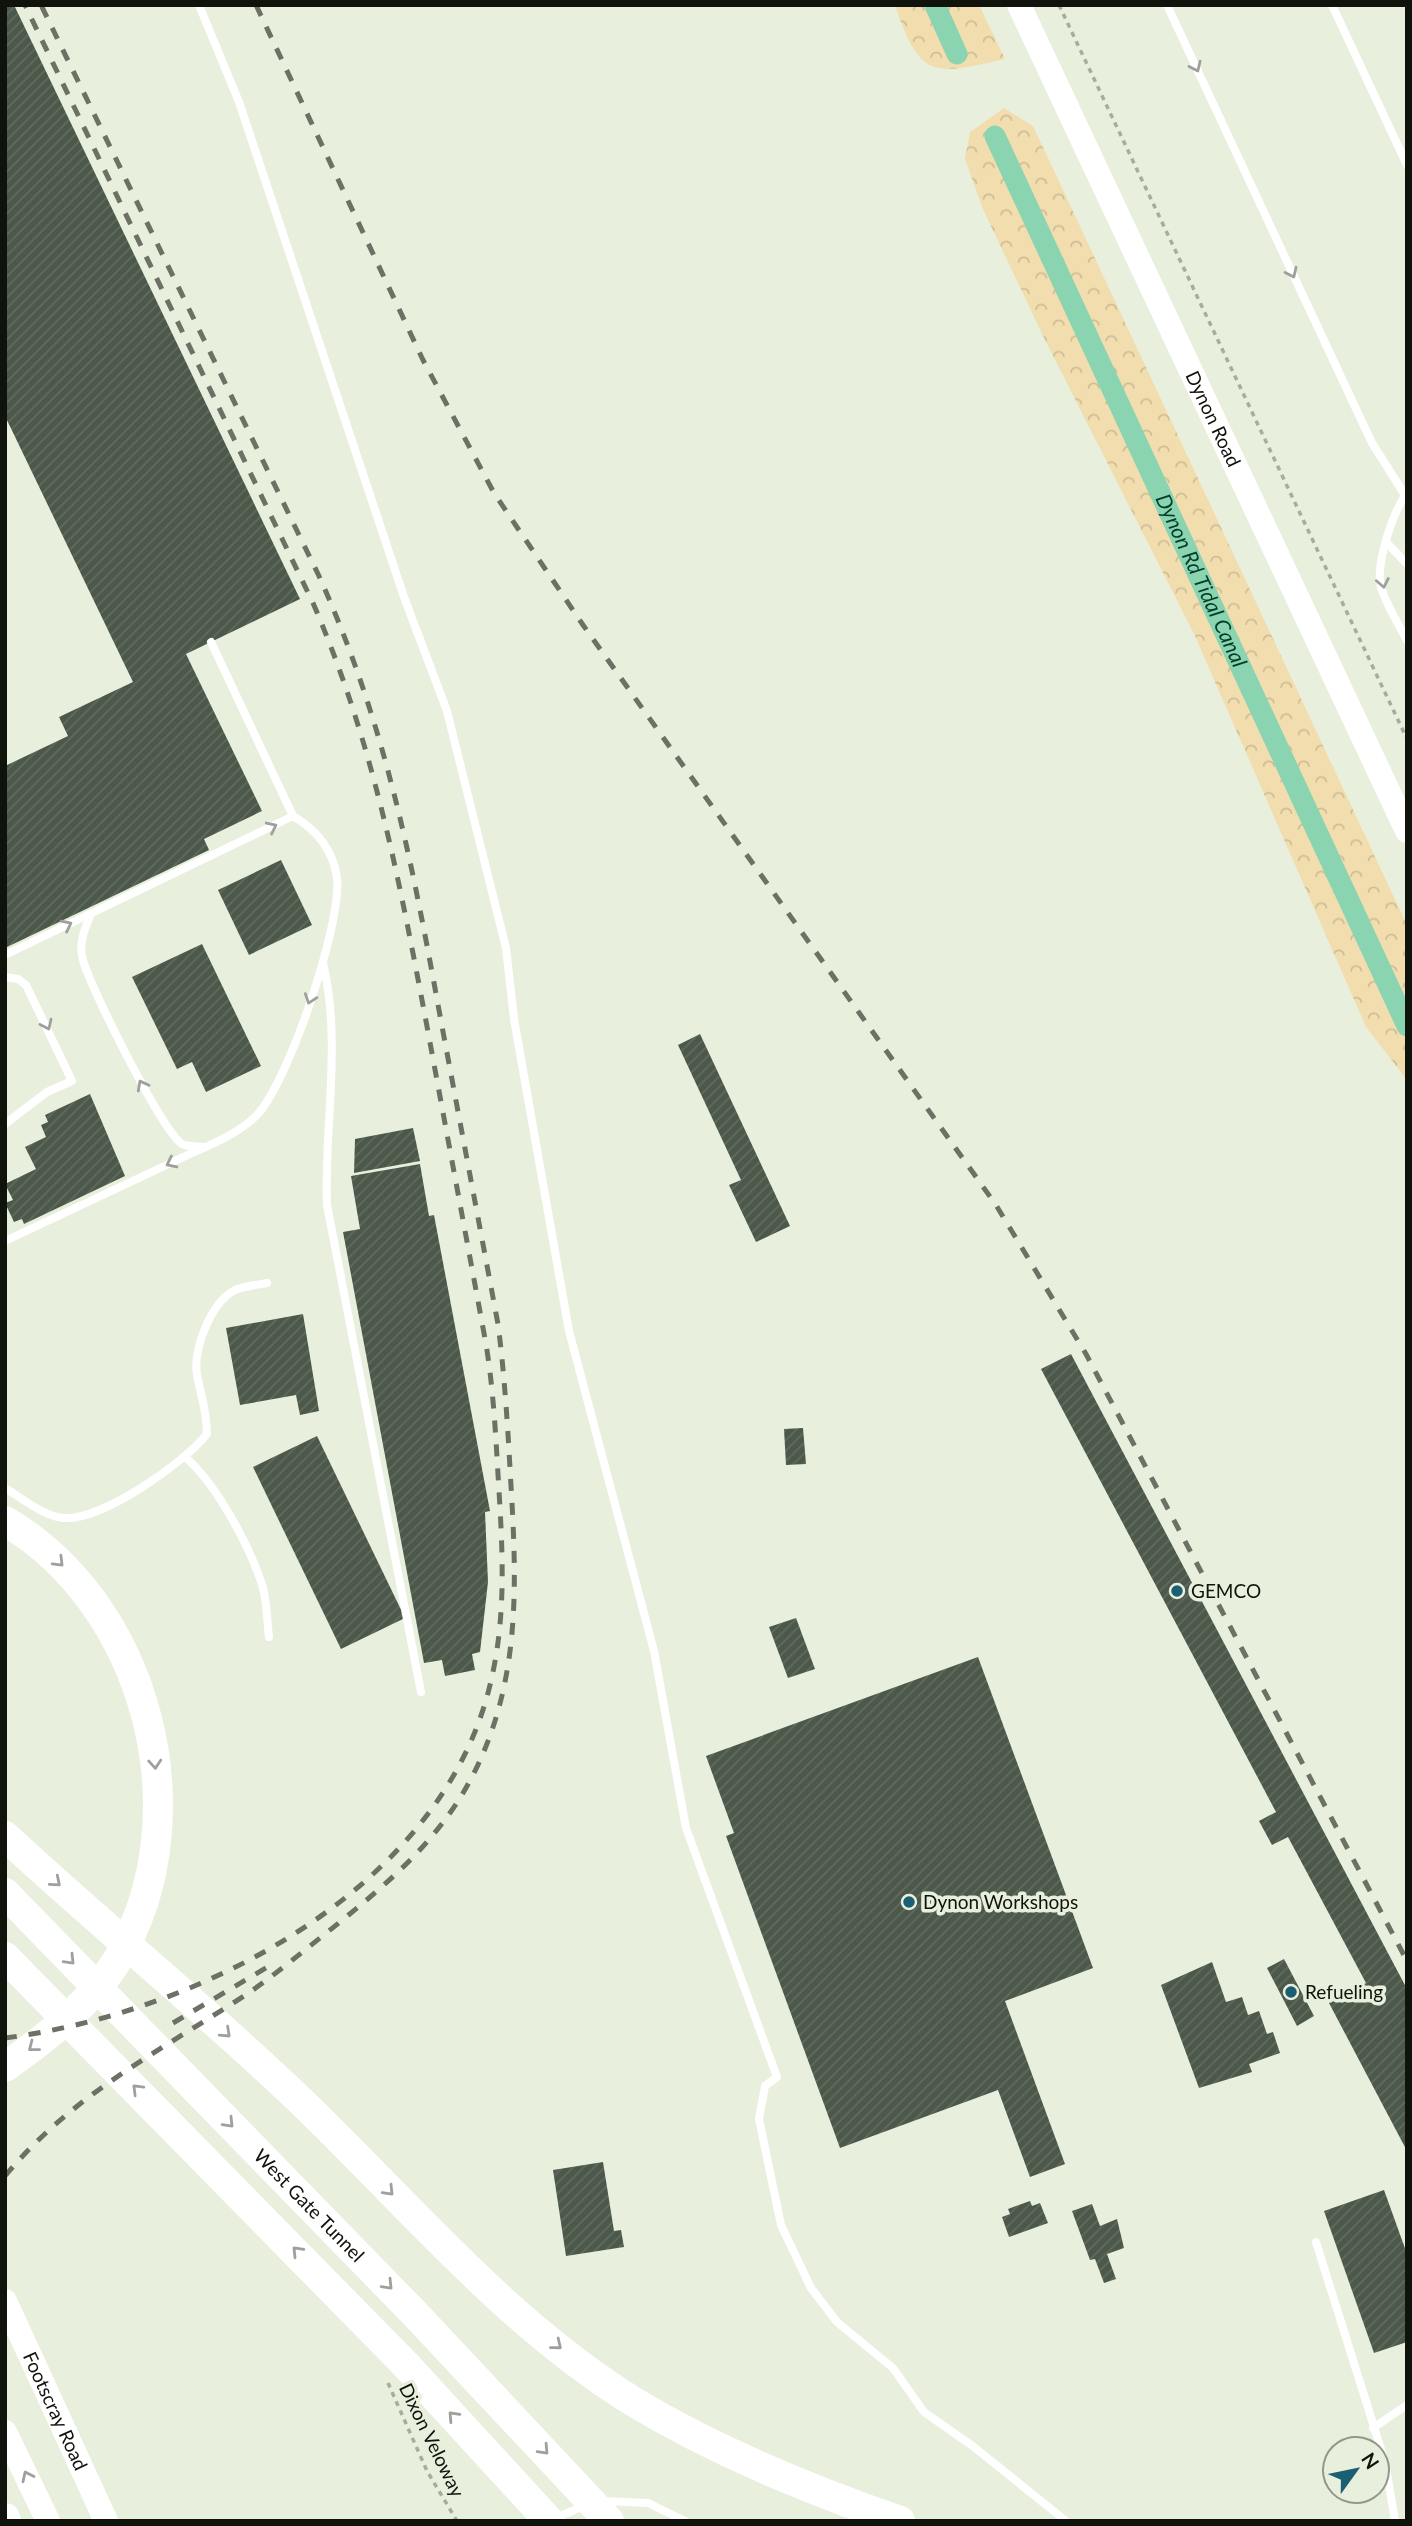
<svg xmlns="http://www.w3.org/2000/svg" width="1412" height="2526" viewBox="0 0 1412 2526" font-family="Lato,sans-serif">
	<defs>
		<pattern id="forest-crowns" width="20" height="18" patternUnits="userSpaceOnUse" patternTransform="scale(1.75)"><rect width="20" height="18" fill="#f2ddaf"/><path d="M2 6a3 3 0 1 1 6 0M12 15a3 3 0 1 1 6 0" fill="none" stroke="#cebd95"/></pattern>
		<pattern id="building-hatch" width="6" height="6" patternUnits="userSpaceOnUse" patternTransform="scale(1.75)"><rect width="6" height="6" fill="#4b584a"/><path d="M-1 1l2-2M0 6l6-6M5 7l2-2" fill="none" stroke="#616b60"/></pattern>
	</defs>
	<rect width="100%" height="100%" fill="#e8f0dd"/>
	<g fill="url(#forest-crowns)">
		<path d="M 895,5 L 979,5 L 1005,59 C 935,75 920,81 895,5 Z"/>
		<path d="M 1004,108 L 1033,126 L 1049,160 L 1407,925 L 1407,1080 L 1366,1027 L 1194,634 L 1044,338 L 982,207 L 965,159 L 970,132 Z"/>
	</g>
	<g fill="none" stroke-linecap="round" stroke-linejoin="round">
		<g stroke="#8bd4b1" stroke-width="21">
			<path d="M 935,5 L 957,54"/>
			<path id="s1" d="M 995,136 L 1407,1026"/>
		</g>
	</g>
	<g fill="url(#building-hatch)">
		<path d="M 5,5 L 14,5 L 300,599 L 186,654 L 262,811 L 204,839 L 209,850 L 5,948 L 5,766 L 68,736 L 59,717 L 133,682 L 5,416 Z"/>
		<path d="M 281,860 L 312,925 L 249,955 L 218,890 Z"/>
		<path d="M 202,944 L 261,1066 L 206,1092 L 192,1062 L 177,1069 L 132,977 Z"/>
		<path d="M 700,1034 L 790,1226 L 756,1242 L 729,1185 L 741,1180 L 678,1045 Z"/>
		<path d="M 90,1094 L 125,1176 L 24,1224 L 22,1219 L 14,1222 L 5,1203 L 13,1200 L 5,1184 L 36,1169 L 25,1147 L 46,1137 L 41,1125 L 48,1122 L 45,1115 Z"/>
		<path d="M 413,1128 L 420,1161 L 354,1173 L 355,1139 Z"/>
		<path d="M 420,1164 L 429,1216 L 434,1215 L 490,1511 L 485,1512 L 488,1582 L 480,1652 L 472,1654 L 475,1670 L 445,1676 L 442,1660 L 424,1663 L 343,1232 L 360,1229 L 351,1176 Z"/>
		<path d="M 303,1314 L 319,1411 L 300,1415 L 296,1395 L 240,1405 L 226,1328 Z"/>
		<path d="M 1071,1354 L 1407,1989 L 1407,2151 L 1329,2003 L 1331,2002 L 1328,1996 L 1343,1988 L 1346,1994 L 1366,1983 L 1288,1837 L 1272,1845 L 1259,1821 L 1276,1812 L 1041,1369 Z"/>
		<path d="M 803,1428 L 806,1464 L 786,1465 L 784,1429 Z"/>
		<path d="M 317,1436 L 405,1618 L 341,1649 L 253,1467 Z"/>
		<path d="M 796,1618 L 815,1669 L 788,1678 L 769,1627 Z"/>
		<path d="M 978,1657 L 1093,1968 L 1005,2001 L 1065,2164 L 1030,2177 L 998,2090 L 840,2148 L 726,1836 L 734,1833 L 706,1756 Z"/>
		<path d="M 1284,1959 L 1314,2016 L 1297,2026 L 1267,1968 Z"/>
		<path d="M 1212,1962 L 1226,2002 L 1242,1997 L 1248,2015 L 1259,2011 L 1267,2034 L 1273,2032 L 1280,2053 L 1249,2064 L 1252,2072 L 1199,2088 L 1161,1985 Z"/>
		<path d="M 603,2162 L 614,2231 L 621,2230 L 624,2247 L 566,2256 L 553,2170 Z"/>
		<path d="M 1384,2190 L 1407,2254 L 1407,2342 L 1374,2353 L 1324,2211 Z"/>
		<path d="M 1030,2201 L 1032,2206 L 1040,2203 L 1048,2223 L 1009,2237 L 1002,2217 L 1010,2214 L 1008,2209 Z"/>
		<path d="M 1092,2204 L 1100,2226 L 1117,2219 L 1124,2248 L 1107,2254 L 1116,2279 L 1104,2283 L 1095,2259 L 1090,2260 L 1072,2211 Z"/>
	</g>
	<g fill="none" stroke-linecap="round" stroke-linejoin="round">
		<g stroke="#a7ad9e" stroke-width="3.5" stroke-dasharray="5 5" stroke-linecap="butt">
			<path d="M 1059,5 L 1407,739"/>
			<path d="M 388,2383 L 427,2471 L 457,2521"/>
		</g>
		<g stroke="#fff" stroke-width="8">
			<path d="M 199,5 L 239,102 L 404,597 L 447,711 L 506,948 L 514,1019 L 569,1331 L 654,1651 L 686,1828 L 777,2077 L 765,2086 L 759,2119 L 781,2225 L 811,2288 L 837,2322 L 893,2368 L 924,2412 L 974,2447 L 1066,2521"/>
			<path d="M 1167,5 L 1372,443 L 1405,495"/>
			<path d="M 1332,5 L 1407,165"/>
			<path d="M 1406,494 C 1393,513 1375,564 1381,587 C 1386,605 1399,624 1407,641"/>
			<path d="M 1387,543 L 1407,564"/>
			<path d="M 211,642 L 293,816"/>
			<path d="M 91,914 C 85,928 78,944 83,960 C 89,985 163,1133 182,1144 C 187,1147 198,1146 203,1147"/>
			<path d="M 5,955 L 293,816 C 317,830 333,849 337,878 C 342,924 288,1084 256,1116 C 235,1137 199,1149 173,1162 C 117,1188 61,1215 5,1241"/>
			<path d="M 323,963 C 342,1044 324,1123 327,1205 L 421,1692"/>
			<path d="M 5,977 L 18,979 L 26,985 L 72,1081 L 47,1092 L 5,1124"/>
			<path d="M 185,1457 C 216,1483 251,1548 263,1588 C 267,1603 267,1621 269,1637"/>
			<path d="M 5,1488 C 21,1498 44,1516 63,1518 C 102,1521 184,1463 207,1434 C 207,1412 201,1396 197,1375 C 193,1350 210,1303 235,1290 C 244,1286 257,1285 267,1283"/>
			<path d="M 1316,2242 L 1385,2462 L 1395,2521"/>
			<path d="M 1373,2428 L 1407,2405"/>
			<path d="M 603,2501 L 648,2503 L 685,2521"/>
			<path d="M 554,2519 L 583,2506"/>
		</g>
		<g stroke="#fff" stroke-width="24">
			<path id="s2" d="M 1019,5 L 1407,831"/>
			<path id="s3" d="M 5,2301 L 106,2521"/>
			<path d="M 5,2432 L 48,2521"/>
		</g>
		<g stroke="#fff" stroke-width="30">
			<path d="M 5,1521 C 147,1604 202,1814 119,1957 C 94,2001 46,2038 5,2067"/>
			<path d="M 5,1836 C 104,1928 210,2013 308,2108 C 412,2209 508,2324 634,2402 C 717,2452 808,2489 900,2521"/>
			<path id="s4" d="M 5,1893 L 417,2316 L 609,2521"/>
			<path d="M 5,1957 L 405,2364 L 549,2521"/>
			<path d="M 5,2518 L 6,2521"/>
		</g>
		<g stroke="#6c7065" stroke-width="5" stroke-dasharray="12 12" stroke-linecap="butt">
			<path d="M 256,5 L 423,360 L 494,493 L 583,625 L 996,1205 L 1086,1354 L 1407,1961"/>
			<path d="M 173,2023 L 276,1962"/>
			<path d="M 5,2038 C 199,2013 441,1890 490,1685 C 506,1620 503,1557 499,1491 C 496,1442 494,1393 486,1344 C 466,1236 446,1129 426,1021 C 398,874 373,742 313,603 L 25,5"/>
			<path d="M 5,2176 C 73,2094 160,2051 247,1994 C 272,1977 296,1957 320,1938 C 380,1890 439,1843 474,1773 C 520,1681 517,1586 511,1486 C 508,1432 505,1378 498,1324 C 479,1223 460,1122 441,1021 C 412,862 386,725 319,576 L 41,5"/>
		</g>
	</g>
	<defs><path id="oneway-chevron" d="M-2-3.5L2.5 0L-2 3.5" fill="none" stroke-width="1.6" stroke-linecap="round" stroke-linejoin="round" transform="scale(1.75)"/></defs>
	<g stroke="#9fa09e">
		<use href="#oneway-chevron" transform="translate(1196 67) rotate(65)"/>
		<use href="#oneway-chevron" transform="translate(1292 273) rotate(65)"/>
		<use href="#oneway-chevron" transform="translate(1383 583) rotate(79)"/>
		<use href="#oneway-chevron" transform="translate(272 827) rotate(-26)"/>
		<use href="#oneway-chevron" transform="translate(67 925) rotate(-26)"/>
		<use href="#oneway-chevron" transform="translate(310 999) rotate(109)"/>
		<use href="#oneway-chevron" transform="translate(47 1025) rotate(65)"/>
		<use href="#oneway-chevron" transform="translate(142 1085) rotate(-118)"/>
		<use href="#oneway-chevron" transform="translate(171 1163) rotate(154)"/>
		<use href="#oneway-chevron" transform="translate(59 1562) rotate(45)"/>
		<use href="#oneway-chevron" transform="translate(155 1764) rotate(86)"/>
		<use href="#oneway-chevron" transform="translate(56 1882) rotate(40)"/>
		<use href="#oneway-chevron" transform="translate(70 1960) rotate(46)"/>
		<use href="#oneway-chevron" transform="translate(226 2033) rotate(43)"/>
		<use href="#oneway-chevron" transform="translate(33 2047) rotate(142)"/>
		<use href="#oneway-chevron" transform="translate(137 2089) rotate(-135)"/>
		<use href="#oneway-chevron" transform="translate(229 2123) rotate(46)"/>
		<use href="#oneway-chevron" transform="translate(389 2191) rotate(46)"/>
		<use href="#oneway-chevron" transform="translate(297 2251) rotate(-134)"/>
		<use href="#oneway-chevron" transform="translate(388 2285) rotate(46)"/>
		<use href="#oneway-chevron" transform="translate(557 2345) rotate(39)"/>
		<use href="#oneway-chevron" transform="translate(453 2416) rotate(-133)"/>
		<use href="#oneway-chevron" transform="translate(544 2450) rotate(47)"/>
		<use href="#oneway-chevron" transform="translate(27 2476) rotate(-116)"/>
	</g>
	<g fill="#1b5f72" stroke="#e8f0dd" stroke-width="2.5">
		<circle cx="1177" cy="1591" r="7"/>
		<circle cx="909" cy="1902" r="7"/>
		<circle cx="1291" cy="1992" r="7"/>
	</g>
	<g text-anchor="middle" stroke-width="7" stroke-linejoin="round" paint-order="stroke">
		<g font-size="19" fill="#10120c" stroke="#e8f0dd">
			<text dy="7" stroke="none"><textPath href="#s2" startOffset="457">Dynon Road</textPath></text>
			<text dy="7" stroke="none"><textPath href="#s4" startOffset="436">West Gate Tunnel</textPath></text>
			<text dy="7" stroke="none"><textPath href="#s3" startOffset="121">Footscray Road</textPath></text>
			<text transform="translate(432 2440) rotate(64)" y="7">Dixon Veloway</text>
		</g>
		<g font-size="19" fill="#10120c" stroke="#e8f0dd" text-anchor="start">
			<text x="1191" y="1598">GEMCO</text>
			<text x="923" y="1909">Dynon Workshops</text>
			<text x="1305" y="1999">Refueling</text>
		</g>
		<g font-size="21" font-style="italic" fill="#003e28" stroke="#e8f0dd">
			<text dy="7" stroke="none"><textPath href="#s1" startOffset="490">Dynon Rd Tidal Canal</textPath></text>
		</g>
	</g>
	<rect width="1412" height="2526" fill="none" stroke="#10120c" stroke-width="14"/>
	<g transform="translate(1356 2470) rotate(57)"><circle r="33" fill="#e8f0dd" stroke="#929789" stroke-width="2"/>
	<path d="M0-5L12 26L0 18L-12 26Z" fill="#1b5f72"/>
	<text y="-10" font-size="19" font-weight="bold" text-anchor="middle" fill="#10120c">N</text>
	</g>
</svg>
